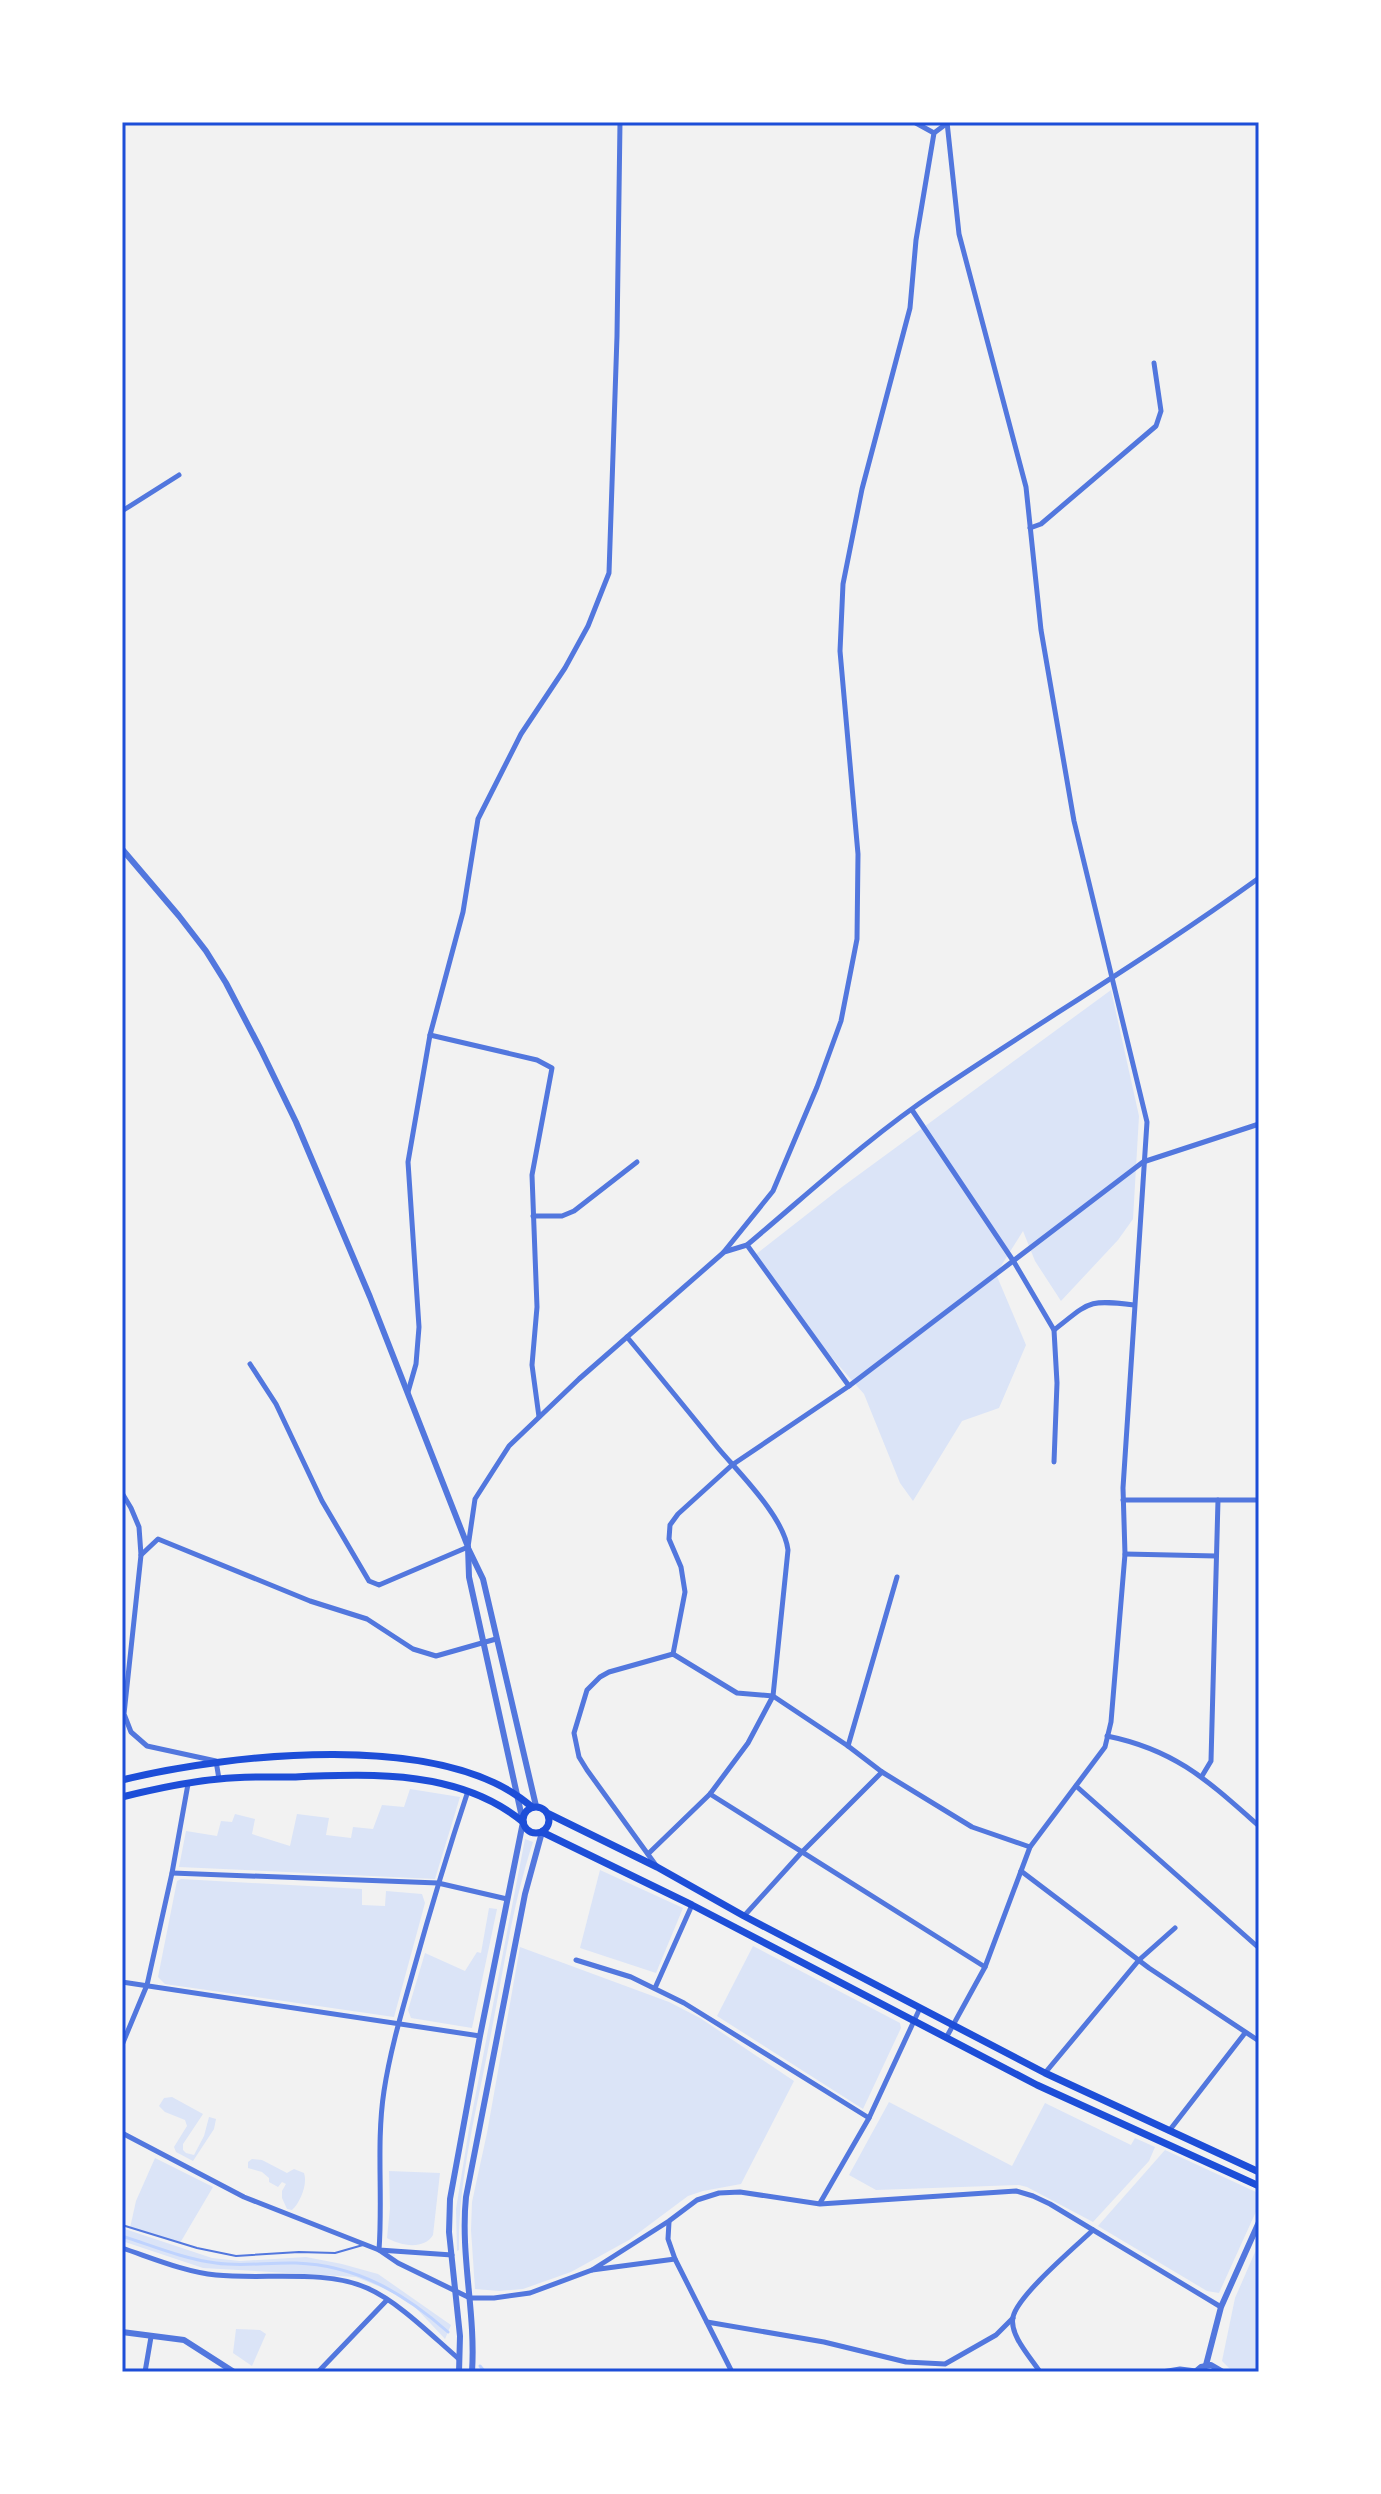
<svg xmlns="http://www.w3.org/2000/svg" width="1381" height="2494" viewBox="0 0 1381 2494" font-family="Lora,serif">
	<rect width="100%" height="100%" fill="#f2f2f2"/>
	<g fill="#dbe4f7">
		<path d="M 1111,990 L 1139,1116 L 1133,1219 L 1118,1240 L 1061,1301 L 1035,1261 L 1023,1231 L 996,1274 L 1026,1345 L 999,1408 L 962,1421 L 913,1501 L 900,1483 L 864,1394 L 810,1333 L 755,1255 L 842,1187 Z"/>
		<path d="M 410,1789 L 460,1797 L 435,1879 L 179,1867 L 186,1831 L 217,1836 L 221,1821 L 232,1822 L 235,1814 L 255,1819 L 252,1834 L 290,1846 L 297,1814 L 329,1818 L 326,1835 L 351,1838 L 353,1827 L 373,1829 L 382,1805 L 404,1807 Z"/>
		<path d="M 525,1839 L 533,1842 C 512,1906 503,1973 490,2039 C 477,2109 458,2179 459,2250 L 457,2251 L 456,2209 L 469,2129 Z"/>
		<path d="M 600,1870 L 683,1908 L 656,1973 L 580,1948 Z"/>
		<path d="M 181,1879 L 362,1889 L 362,1905 L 385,1906 L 386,1891 L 422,1894 L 425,1903 L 394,2017 L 165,1984 L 158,1977 L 177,1881 Z"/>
		<path d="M 489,1908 L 497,1909 L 472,2028 L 411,2018 L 408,2010 L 425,1953 L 465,1971 L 477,1952 L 481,1953 Z"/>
		<path d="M 753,1946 L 900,2023 L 901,2028 L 863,2109 L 717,2016 Z"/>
		<path d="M 520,1947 L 669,2002 L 700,2018 L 794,2081 L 741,2184 L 703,2191 L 688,2196 L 629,2240 L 571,2272 L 523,2289 L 499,2291 L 475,2289 L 471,2230 L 472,2202 L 487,2133 Z"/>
		<path d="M 172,2097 L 203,2114 L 183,2144 L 183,2150 L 186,2153 L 194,2155 L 204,2136 L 209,2117 L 216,2119 L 214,2129 L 193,2161 L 176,2152 L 174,2147 L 187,2126 L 185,2120 L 165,2112 L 159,2106 L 164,2098 Z"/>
		<path d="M 889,2102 L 1012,2166 L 1045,2103 L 1131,2145 L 1135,2138 L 1155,2147 L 1149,2161 L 1093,2222 L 1027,2187 L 1019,2185 L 876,2190 L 849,2175 Z"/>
		<path d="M 1165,2150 L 1256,2192 L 1259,2196 L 1259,2205 L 1219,2293 L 1207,2291 L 1098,2226 Z"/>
		<path d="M 155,2158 L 213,2187 L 180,2243 L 130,2228 L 136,2201 Z"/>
		<path d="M 252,2159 L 262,2160 L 287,2173 L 294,2169 L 304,2173 C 308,2184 300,2203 292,2210 L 287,2209 L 282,2198 L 282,2191 L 286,2184 L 282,2182 L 278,2187 L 269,2182 L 269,2178 L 262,2172 L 248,2168 L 248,2162 Z"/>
		<path d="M 389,2171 L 440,2173 L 433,2235 C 424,2250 401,2246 387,2238 L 390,2208 Z"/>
		<path d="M 122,2228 L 212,2258 L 240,2261 L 306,2257 L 342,2264 L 378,2274 L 451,2325 L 445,2339 L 416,2308 L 388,2290 L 356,2277 L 203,2268 L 122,2241 Z"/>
		<path d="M 1259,2243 L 1259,2372 L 1233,2372 L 1222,2361 L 1235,2298 Z"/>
		<path d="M 236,2329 L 260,2330 L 266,2334 L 252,2366 L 233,2353 Z"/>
	</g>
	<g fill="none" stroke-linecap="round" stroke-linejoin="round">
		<g stroke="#bfd3fe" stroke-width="3">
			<path d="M 122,2236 C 153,2246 184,2259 216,2263 C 243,2267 269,2262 296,2263 C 356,2265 404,2293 448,2332"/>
			<path d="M 480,2366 L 485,2372"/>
		</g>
		<path stroke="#5277de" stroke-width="2" d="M 122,2225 L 197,2248 L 236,2256 L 299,2252 L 335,2253 L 363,2245"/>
		<g stroke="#5277de" stroke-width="5">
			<path d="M 914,122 L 934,133"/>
			<path d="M 122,511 L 179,475"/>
			<path d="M 1030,528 L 1041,524 L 1156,426 L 1161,411 L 1154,363"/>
			<path d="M 430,1035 L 537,1060 L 552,1068 L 532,1175 L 537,1307 L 532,1365 L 539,1417"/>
			<path d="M 912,1110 L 1014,1262 L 1054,1330 L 1057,1383 L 1054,1462"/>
			<path d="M 533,1216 L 562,1216 L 574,1211 L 637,1162"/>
			<path d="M 747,1245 L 849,1386"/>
			<path d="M 724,1252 L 747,1245 C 809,1193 869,1137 936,1092 C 1043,1020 1154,954 1259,878"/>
			<path d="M 1054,1330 C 1090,1302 1087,1299 1134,1305"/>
			<path d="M 627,1337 C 658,1374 688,1411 718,1448 C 740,1474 784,1517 788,1550 L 773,1696 L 748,1743 L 710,1794 L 648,1854"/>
			<path d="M 250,1364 L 276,1404 L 322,1501 L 369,1581 L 379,1585 L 468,1547 L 475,1499 L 509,1446 L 579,1379 L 723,1253 L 773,1191 L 817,1087 L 841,1021 L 857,939 L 858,854 L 840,651 L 843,584 L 862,489 L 910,308 L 916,240 L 934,133 L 946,124"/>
			<path d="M 408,1392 L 416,1364 L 419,1327 L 408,1162 L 430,1035 L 463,912 L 478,819 L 521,734 L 565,668 L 588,626 L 609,573 L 617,336 L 620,122"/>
			<path d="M 122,1493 L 131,1508 L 139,1527 L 141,1555 L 124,1714 L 131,1732 L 147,1746 L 216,1761 L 219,1779"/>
			<path d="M 1123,1500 L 1259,1500"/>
			<path d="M 1125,1554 L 1216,1556"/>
			<path d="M 141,1555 L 158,1539 L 310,1601 L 367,1619 L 413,1649 L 436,1656 L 496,1639"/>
			<path d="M 673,1654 L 685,1592 L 681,1567 L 669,1539 L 670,1525 L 678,1514 L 732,1465 L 849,1386 L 1143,1162 L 1259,1124"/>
			<path d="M 1107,1736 C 1176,1750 1208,1781 1259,1826"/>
			<path d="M 848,1746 L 897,1577"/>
			<path d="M 1202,1776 L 1211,1761 L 1218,1500"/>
			<path d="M 1076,1786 L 1259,1948"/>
			<path d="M 710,1794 L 985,1967"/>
			<path d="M 655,1864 L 587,1770 L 579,1757 L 574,1733 L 587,1690 L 600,1677 L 609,1672 L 673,1654 L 737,1693 L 773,1696 L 848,1746 L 882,1772 L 972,1827 L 1030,1847"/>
			<path d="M 1021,1871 L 1149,1968 L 1259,2041"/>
			<path d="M 172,1873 L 438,1883 L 507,1899"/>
			<path d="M 744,1916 L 801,1853 L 882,1772"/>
			<path d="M 576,1960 L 631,1977 L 684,2003 L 869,2118"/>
			<path d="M 122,1982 L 480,2036"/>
			<path d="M 655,1988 L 692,1905"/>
			<path d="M 946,2038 L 985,1967 L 1030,1847 L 1105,1747 L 1111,1722 L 1125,1554 L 1123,1488 L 1147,1122 L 1074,821 L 1041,630 L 1026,487 L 959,234 L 947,122"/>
			<path d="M 122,2045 L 147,1985 L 172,1873 L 188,1784"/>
			<path d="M 1045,2073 L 1139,1960 L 1175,1928"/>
			<path d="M 1169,2131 L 1245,2033"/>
			<path d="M 122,2133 L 244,2197 L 379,2250 L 398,2263 L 470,2298 L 494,2298 L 530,2293 L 592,2270"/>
			<path d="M 820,2203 L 869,2118 L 920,2008"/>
			<path d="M 669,2222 L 668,2239 L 675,2259 L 732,2372"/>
			<path d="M 122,2248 C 152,2258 185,2272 216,2275 C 262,2280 325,2269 367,2288 C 399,2302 432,2336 459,2359"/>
			<path d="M 452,2255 L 379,2250 C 383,2197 376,2143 384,2091 C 390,2051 402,2011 413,1972 C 430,1911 448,1851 468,1791"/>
			<path d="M 675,2259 L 592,2270 L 669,2221 L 697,2200 L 719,2193 L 740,2192 L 820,2204 L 1016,2191 L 1033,2196 L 1050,2204 L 1221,2307"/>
			<path d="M 707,2322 L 824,2342 L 906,2362 L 945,2364 L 996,2335 L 1013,2318"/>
			<path d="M 145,2372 L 151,2337"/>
			<path d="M 318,2372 L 387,2300"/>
			<path d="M 1040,2372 C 1031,2358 1009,2335 1013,2317 C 1018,2295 1075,2247 1093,2230"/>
			<path d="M 1162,2372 L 1180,2369 L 1196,2371"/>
		</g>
		<g stroke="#5277de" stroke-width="6">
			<path d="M 122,849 L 179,916 L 206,951 L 226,983 L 261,1050 L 296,1122 L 370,1297 L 468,1547 L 469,1577 L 523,1822 L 480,2036 L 450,2199 L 449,2232 L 460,2336 L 459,2372"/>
			<path d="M 468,1548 L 483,1579 L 536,1806"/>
			<path d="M 122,2332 L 184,2340 L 234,2372"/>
			<path d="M 1206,2365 L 1221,2307 L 1259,2222"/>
			<path d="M 472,2372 C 476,2313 460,2256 466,2197 L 525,1894 L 542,1832"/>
			<path d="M 1195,2372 L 1201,2367 L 1211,2365 L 1223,2372"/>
		</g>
		<g stroke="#1d4ed8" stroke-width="7">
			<path d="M 122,1780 C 229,1754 443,1729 532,1807"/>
			<path d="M 122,1797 C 154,1789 187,1782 219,1779 C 243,1776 268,1777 293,1777 C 371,1774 459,1769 523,1822"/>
			<circle cx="536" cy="1820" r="13"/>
			<path d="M 549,1814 L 657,1867 L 744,1916 L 1045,2073 L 1259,2172"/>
			<path d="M 542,1832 L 692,1905 L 1037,2085 L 1259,2186"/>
		</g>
	</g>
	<rect width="1381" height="2494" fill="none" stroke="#ffffff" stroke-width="248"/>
	<rect x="124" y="124" width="1133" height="2246" fill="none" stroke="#1d4ed8" stroke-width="3"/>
</svg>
